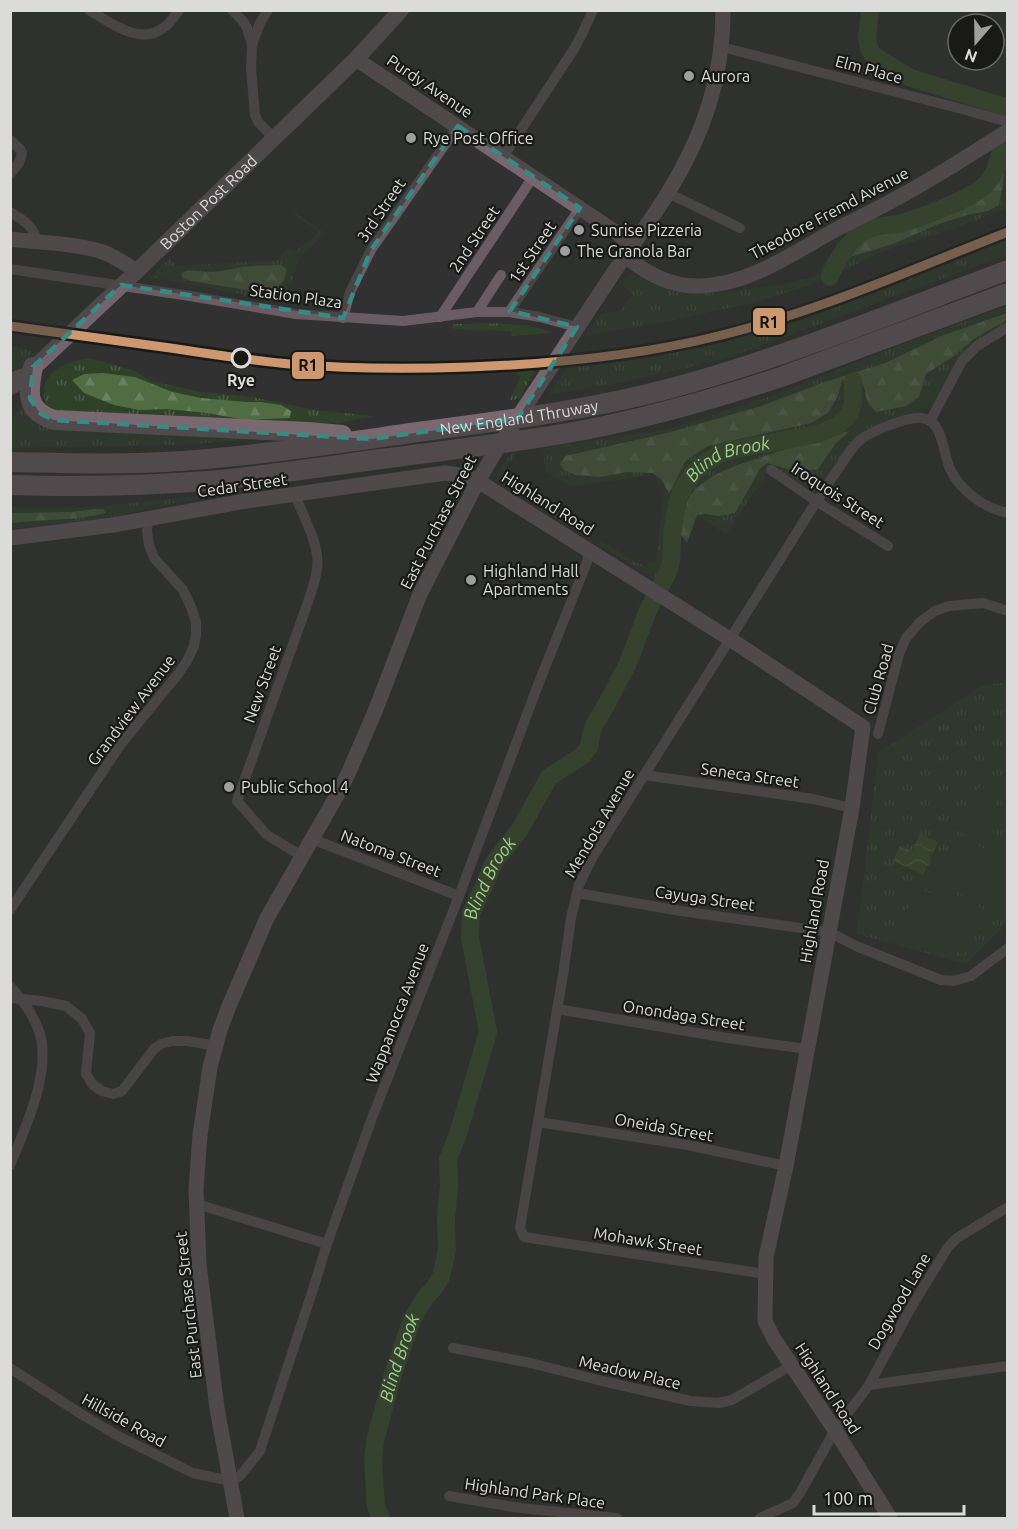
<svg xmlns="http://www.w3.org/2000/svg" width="1018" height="1529" viewBox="0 0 1018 1529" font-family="Ubuntu,sans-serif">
	<defs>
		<pattern id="grass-tufts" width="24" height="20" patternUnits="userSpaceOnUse" patternTransform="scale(1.5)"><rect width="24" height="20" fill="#304129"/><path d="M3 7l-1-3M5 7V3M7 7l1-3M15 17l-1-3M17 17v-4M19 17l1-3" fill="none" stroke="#4d5c47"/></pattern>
		<pattern id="forest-firs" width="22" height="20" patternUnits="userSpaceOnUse" patternTransform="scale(1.5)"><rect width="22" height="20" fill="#4f6c42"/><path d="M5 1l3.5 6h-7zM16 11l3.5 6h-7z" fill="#68805d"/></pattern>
		<pattern id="water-waves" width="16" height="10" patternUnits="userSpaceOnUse" patternTransform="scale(1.5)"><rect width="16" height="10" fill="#3c582d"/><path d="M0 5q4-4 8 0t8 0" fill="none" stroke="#586f4b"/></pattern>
	</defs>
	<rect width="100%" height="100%" fill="#303130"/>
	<g fill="url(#grass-tufts)">
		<path d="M 1007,149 L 1007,208 L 958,227 L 881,252 L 823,281 L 751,303 L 661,323 L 586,335 L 600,314 L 621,310 L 633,294 L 621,285 L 628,275 L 632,274 L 654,284 L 678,292 L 716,293 L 785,284 L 816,276 L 820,268 L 836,251 L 836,242 L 883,216 L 893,222 L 957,195 L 975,186 L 987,171 L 987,161 L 991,156 Z"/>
		<path d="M 296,214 L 323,232 L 320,238 L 300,257 L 286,296 L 261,298 L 151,277 L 161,265 L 170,259 L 176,266 L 279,260 L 286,249 L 295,252 L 318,234 L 318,231 L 295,215 Z"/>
		<path d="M 1007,239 L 1007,255 L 725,359 L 622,382 L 548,395 L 569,365 L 618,362 L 713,345 L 793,323 L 883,290 Z"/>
		<path d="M 1007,306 L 1007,324 L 977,342 L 934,405 L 915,413 L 875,426 L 817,491 L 813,492 L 772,466 L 726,534 L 697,515 L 682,536 L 669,588 L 600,545 L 602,541 L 634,562 L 646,566 L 650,561 L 656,563 L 664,486 L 657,483 L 656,475 L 572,486 L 545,472 L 543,448 L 668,429 L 774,395 L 913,340 Z"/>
		<path d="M 455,324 C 487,324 523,320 553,333 L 512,336 L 511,331 L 455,329 L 453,328 L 452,326 Z"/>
		<path d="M 11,345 L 37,353 L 11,377 Z"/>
		<path d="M 89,358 L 135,371 L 150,381 L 202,392 L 252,397 L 315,410 L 374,416 L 339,423 L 295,424 L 58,413 L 46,406 C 36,375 62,362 89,358 Z"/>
		<path d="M 536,368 L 519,399 L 510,400 L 521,375 L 517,375 L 518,369 Z"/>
		<path d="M 24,403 L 32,411 L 259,439 L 177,445 L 11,448 L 10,421 Z"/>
		<path d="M 540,418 L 503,472 L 512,477 L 510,483 L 592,534 L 589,539 L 500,483 L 497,479 L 498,473 L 534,419 Z"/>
		<path d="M 246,491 L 169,504 L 103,519 L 11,529 L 10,506 L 24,508 L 91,507 Z"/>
		<path d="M 1007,682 L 1007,923 L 966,964 L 857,934 L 878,753 L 981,686 Z"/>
	</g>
	<g fill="url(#forest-firs)">
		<path d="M 1002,155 C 1007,168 1002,192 999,205 L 988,211 L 967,215 L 936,225 L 893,244 L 853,256 L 849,256 L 840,248 L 842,243 L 875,224 L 888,224 L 899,222 L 962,196 L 977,188 L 985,173 L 994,167 L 995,160 Z"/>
		<path d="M 281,265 L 287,270 L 284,280 L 276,290 L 259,292 L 191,281 L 182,277 L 181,274 C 189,267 199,272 209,272 C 220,272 231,269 242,267 C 255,265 268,266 281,265 Z"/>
		<path d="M 1007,313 L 1007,320 L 975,338 L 954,356 L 926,374 L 919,397 L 906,406 L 876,412 L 868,403 L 863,384 L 842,380 L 838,396 L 828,413 L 811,423 L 708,446 L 686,460 L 669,494 L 662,480 L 653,473 L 627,472 L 600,477 L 575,475 L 564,470 L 560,464 L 565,456 L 671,432 L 758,407 L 828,381 L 885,363 L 944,335 Z"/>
		<path d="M 103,373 L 135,377 L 170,391 L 182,394 L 201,398 L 246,402 L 261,402 L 281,405 L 291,411 L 290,418 L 245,420 L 207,413 L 167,409 L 139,410 L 114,405 L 84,393 L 72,380 L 84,374 Z"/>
		<path d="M 850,431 L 836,443 L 818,469 L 798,472 L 767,463 L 760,469 L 735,513 L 719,516 L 705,514 L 697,515 L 687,543 L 682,536 L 676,533 C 676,529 676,523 677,519 C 678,515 681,511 683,507 C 699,474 739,465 771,454 C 797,445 823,436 850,431 Z"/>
		<path d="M 94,509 L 103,509 L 106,513 C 75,521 42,519 11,523 L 11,513 L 73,512 Z"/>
	</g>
	<g fill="#304129">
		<path d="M 980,786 L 1000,795 L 980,841 L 960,832 Z"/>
		<path d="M 989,831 L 1007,839 L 1007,854 L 983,844 Z"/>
		<path d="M 954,835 L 1007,859 L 1007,901 L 1002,912 L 933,882 Z"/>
		<path d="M 916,887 L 958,906 L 961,898 L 984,909 L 964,955 L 943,946 L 938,956 L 895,938 Z"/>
	</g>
	<path fill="url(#water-waves)" d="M 920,834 L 938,842 L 923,875 L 893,861 L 900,846 L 912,851 Z"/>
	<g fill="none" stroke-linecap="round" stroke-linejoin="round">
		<g stroke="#3c582d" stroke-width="18">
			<path d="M 870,10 L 867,39 L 869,48 L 872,54 L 879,59 L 911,78 L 1002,106 L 1005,108 L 1006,113"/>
			<path d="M 830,277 C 833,265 851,239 862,232 C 873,225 889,226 902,223 C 922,217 972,199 986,184 C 995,175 998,163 1001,151"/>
			<path id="s1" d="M 381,1518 L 376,1506 L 373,1461 L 375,1441 L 393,1374 L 412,1320 L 424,1299 L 434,1288 L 441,1277 L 447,1250 L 446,1219 L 449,1185 L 448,1159 L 458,1134 L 488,1032 L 470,938 L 471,914 L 495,861 L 519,831 L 549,777 L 582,756 L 589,747 L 591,735 L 594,725 L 609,700 L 628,663 L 648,610 L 668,572 L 671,561 L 673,526 L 676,509 L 680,494 L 686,483 L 694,473 L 705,463 L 720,453 L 736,449 L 818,434 L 837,426 L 845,419 L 850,412 L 853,403 L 853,381"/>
		</g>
		<g stroke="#695c62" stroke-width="10">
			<path d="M 89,10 C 109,22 140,46 163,28 C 170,24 174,17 179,10"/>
			<path d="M 232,10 L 243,21 L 247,28 L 252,45 L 251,68 L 255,115 L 258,122 L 274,138"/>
			<path d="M 252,45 L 260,23 L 268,10"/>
			<path d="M 722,47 L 958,108 L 1008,122"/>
			<path d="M 10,140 L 20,149 L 22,153 L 19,163 L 10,174"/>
			<path d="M 503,157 L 574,49 L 582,34 L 593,10"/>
			<path d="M 668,193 L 740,228"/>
			<path d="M 10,212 C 25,221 32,225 38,242"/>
			<path d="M 10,269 L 190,296 L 296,314 L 403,321 L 477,312 L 509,312 L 540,317 L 577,327"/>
			<path d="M 477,312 L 501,275"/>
			<path d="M 509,312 L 580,208"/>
			<path d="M 440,317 L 533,177"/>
			<path d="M 343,318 L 350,292 L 371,250 L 458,126"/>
			<path d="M 930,421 L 962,361 L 977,346 L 1008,327"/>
			<path d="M 771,470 L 816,501 L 888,546"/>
			<path d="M 295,495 C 303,516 321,547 317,569 C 316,580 311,592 308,602 L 237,801 L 267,835 L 302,856"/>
			<path d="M 878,734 L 899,654 L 906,638 L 920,622 L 935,611 L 949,606 L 983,603 L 1008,611"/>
			<path d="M 644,775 L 813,799 L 852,808"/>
			<path d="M 312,839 L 459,896"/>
			<path d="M 577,893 L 681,911 L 829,932 L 856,946 L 941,980 L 953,981 L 971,976 L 1008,948"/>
			<path d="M 10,910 L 121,744 L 178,674 L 187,661 L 194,646 L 196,635 L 196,622 L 191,607 L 183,590 L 154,558 L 149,545 L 147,531 L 148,519"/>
			<path d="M 10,986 C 23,1001 34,1015 40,1034 C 51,1073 25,1129 10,1165"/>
			<path d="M 10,998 L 42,1001 L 66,1006 L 82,1019 L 90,1033 L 86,1074 L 93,1085 L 102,1091 L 113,1094 L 122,1091 L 154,1049 L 161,1044 L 172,1041 L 188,1041 L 216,1046"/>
			<path d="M 557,1009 L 727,1038 L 807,1049"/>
			<path d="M 538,1122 L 688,1145 L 786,1166"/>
			<path d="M 197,1204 L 327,1244"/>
			<path d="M 766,1274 L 524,1237 L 520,1228 L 563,975 L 571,918 L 579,885 L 592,858 C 651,764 710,671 769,577 C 790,544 810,510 832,478 C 841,466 848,451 859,441 C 868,432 909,416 922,418 C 945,422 942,454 951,471 C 962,492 984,508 1008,513"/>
			<path d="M 453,1348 L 531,1363 L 602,1381 L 691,1401 L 718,1403 L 732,1400 L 792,1365"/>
			<path d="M 10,1368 L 81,1414 L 120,1437 L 193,1473 L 231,1481 L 240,1476 L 260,1451 L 315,1283 L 327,1244 L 372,1118 L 459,896 L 538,685 L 587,562 L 589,550"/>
			<path d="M 869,1385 L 1008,1366"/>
			<path d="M 449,1496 L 520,1508 L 617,1518"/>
			<path d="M 760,1518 L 793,1503 L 800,1493 L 835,1430 L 869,1385 L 909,1311 L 948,1247 L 957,1238 L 1008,1207"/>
		</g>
		<g stroke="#76666d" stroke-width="15">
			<path d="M 356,59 L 617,233 L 632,246"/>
			<path d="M 10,239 C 39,243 82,243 108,254 C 118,259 127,265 137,271"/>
			<path d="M 625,255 C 644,273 672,287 699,286 C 750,285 794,252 837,229 C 860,217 884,206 906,193 C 941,174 974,152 1008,131"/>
			<path d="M 10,538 L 113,525 L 240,502 L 445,473 L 466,476 L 478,481 L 730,639 L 863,727 L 852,808 L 786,1166 L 766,1257 L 765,1321 L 774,1339 L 835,1430 L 890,1518"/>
			<path d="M 237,1518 L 217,1408 L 199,1265 L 196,1189 L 200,1135 L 210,1067 L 220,1030 L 229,1006 L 267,918 L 336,797 L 348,774 L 376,709 L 420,594 L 478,481 L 497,449 C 535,392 572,335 610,278 C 629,249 651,221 669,191 C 704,134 723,77 723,10"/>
		</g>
		<path stroke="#72646c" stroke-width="16" id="s2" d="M 24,377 L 137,271 L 356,59 L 401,10"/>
		<g stroke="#7a6871" stroke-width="20">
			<path d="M 33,367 C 28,392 25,411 54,420 L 308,432 L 342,435"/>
			<path d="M 10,385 L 21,379"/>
			<path id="s3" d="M 10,462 C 62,463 113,465 165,462 C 252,457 339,443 425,431 C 507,420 588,410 668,389 C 784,358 895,312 1008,270"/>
			<path d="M 10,485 C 76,487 141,486 206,481 C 264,476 323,467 381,459 C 447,450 514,443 579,431 C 648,418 714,399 781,377 L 1008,293"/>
		</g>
		<defs>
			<path id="rail-1" d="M 10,326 C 61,333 112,340 163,347 C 205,353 247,360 290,364 C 350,369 410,369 469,367 C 553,364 637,356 718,336 C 818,312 912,269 1008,232"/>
		</defs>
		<use href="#rail-1" stroke="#191a18" stroke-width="14"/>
		<use href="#rail-1" stroke="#cd976f" stroke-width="9"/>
	</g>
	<path d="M0 0H1018V1529H0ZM 458,126 L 580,208 L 510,311 L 577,327 L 517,419 L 371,439 L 54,420 L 41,414 L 30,399 L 33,367 L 121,285 L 343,318 L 371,250 Z" fill="#303130" fill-opacity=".55" fill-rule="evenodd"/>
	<path fill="none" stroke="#388a84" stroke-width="4.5" stroke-dasharray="12 8" stroke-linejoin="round" d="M 458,126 L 580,208 L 510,311 L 577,327 L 517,419 L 371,439 L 54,420 L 41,414 L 30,399 L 33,367 L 121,285 L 343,318 L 371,250 Z"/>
	<g fill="#9fa09e" stroke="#191a18" stroke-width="2">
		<circle cx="689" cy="76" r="6"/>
		<circle cx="411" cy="138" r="6"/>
		<circle cx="579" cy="230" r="6"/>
		<circle cx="565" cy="251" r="6"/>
		<circle cx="471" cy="580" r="6"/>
		<circle cx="229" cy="787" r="6"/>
	</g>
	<circle fill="#191a18" stroke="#dbdcda" stroke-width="3" cx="241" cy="358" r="9"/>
	<g text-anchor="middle" stroke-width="4.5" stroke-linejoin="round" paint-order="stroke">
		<g font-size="16" fill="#dbdcda" stroke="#191a18">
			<text transform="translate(869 69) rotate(15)" y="6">Elm Place</text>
			<text transform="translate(430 86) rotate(34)" y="6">Purdy Avenue</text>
			<text dy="6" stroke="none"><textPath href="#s2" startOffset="254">Boston Post Road</textPath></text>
			<text transform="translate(381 210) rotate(-56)" y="6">3rd Street</text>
			<text transform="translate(829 213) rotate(-28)" y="6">Theodore Fremd Avenue</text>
			<text transform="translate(474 239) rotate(-56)" y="6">2nd Street</text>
			<text transform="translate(532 252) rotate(-56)" y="6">1st Street</text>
			<text transform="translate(296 296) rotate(8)" y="6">Station Plaza</text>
			<text dy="6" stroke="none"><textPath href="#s3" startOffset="512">New England Thruway</textPath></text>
			<text transform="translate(242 485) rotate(-8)" y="6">Cedar Street</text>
			<text transform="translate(838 495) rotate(33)" y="6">Iroquois Street</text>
			<text transform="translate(548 503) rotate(32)" y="6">Highland Road</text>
			<text transform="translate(438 522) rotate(-63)" y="6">East Purchase Street</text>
			<text transform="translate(878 679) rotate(-74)" y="6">Club Road</text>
			<text transform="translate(262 684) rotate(-70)" y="6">New Street</text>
			<text transform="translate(131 710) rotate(-53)" y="6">Grandview Avenue</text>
			<text transform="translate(750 775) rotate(8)" y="6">Seneca Street</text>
			<text transform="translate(599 823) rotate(-60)" y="6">Mendota Avenue</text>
			<text transform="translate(391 853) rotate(21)" y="6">Natoma Street</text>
			<text transform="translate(705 898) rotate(8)" y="6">Cayuga Street</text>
			<text transform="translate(814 911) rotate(-80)" y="6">Highland Road</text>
			<text transform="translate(397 1013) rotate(-69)" y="6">Wappanocca Avenue</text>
			<text transform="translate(684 1015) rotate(9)" y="6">Onondaga Street</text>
			<text transform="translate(664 1127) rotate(10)" y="6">Oneida Street</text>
			<text transform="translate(648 1241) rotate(9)" y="6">Mohawk Street</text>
			<text transform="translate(899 1301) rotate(-60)" y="6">Dogwood Lane</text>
			<text transform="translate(188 1305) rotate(-96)" y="6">East Purchase Street</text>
			<text transform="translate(630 1372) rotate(13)" y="6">Meadow Place</text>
			<text transform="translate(828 1388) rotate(57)" y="6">Highland Road</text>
			<text transform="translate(124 1420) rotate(29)" y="6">Hillside Road</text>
			<text transform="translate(535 1493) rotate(8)" y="6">Highland Park Place</text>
		</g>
		<g font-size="16" fill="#dbdcda" stroke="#191a18" text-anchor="start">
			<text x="701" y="82">Aurora</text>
			<text x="423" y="144">Rye Post Office</text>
			<text x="591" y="236">Sunrise Pizzeria</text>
			<text x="577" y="257">The Granola Bar</text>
			<text x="483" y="577">Highland Hall<tspan x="483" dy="18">Apartments</tspan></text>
			<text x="241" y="793">Public School 4</text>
		</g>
		<g font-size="16" font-weight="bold" fill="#dbdcda" stroke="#191a18">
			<text x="241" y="386">Rye</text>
		</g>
		<g font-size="18" font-style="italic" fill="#9fd189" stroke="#191a18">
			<text dy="6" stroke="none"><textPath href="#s1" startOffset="1173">Blind Brook</textPath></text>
			<text dy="6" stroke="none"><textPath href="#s1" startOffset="669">Blind Brook</textPath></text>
			<text dy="6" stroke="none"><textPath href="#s1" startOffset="165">Blind Brook</textPath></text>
		</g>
	</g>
	<g stroke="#191a18" stroke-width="2">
		<rect x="752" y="307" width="34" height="29" rx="6" fill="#cd976f"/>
		<rect x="291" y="351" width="34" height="29" rx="6" fill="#cd976f"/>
	</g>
	<g font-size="16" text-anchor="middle" font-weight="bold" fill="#111">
		<text x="769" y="328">R1</text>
		<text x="308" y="371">R1</text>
	</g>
	<rect width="1018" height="1529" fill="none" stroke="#dbdcda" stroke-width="24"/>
	<g transform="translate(976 42) rotate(200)"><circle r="28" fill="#191a18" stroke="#676866" stroke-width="1.5"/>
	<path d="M0-4.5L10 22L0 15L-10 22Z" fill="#9fa09e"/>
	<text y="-9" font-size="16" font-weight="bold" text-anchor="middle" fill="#dbdcda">N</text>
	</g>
	<path d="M814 1505v9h150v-9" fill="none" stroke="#dbdcda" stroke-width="3"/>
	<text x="823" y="1505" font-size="18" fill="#dbdcda" stroke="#191a18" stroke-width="4.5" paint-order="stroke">100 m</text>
</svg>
